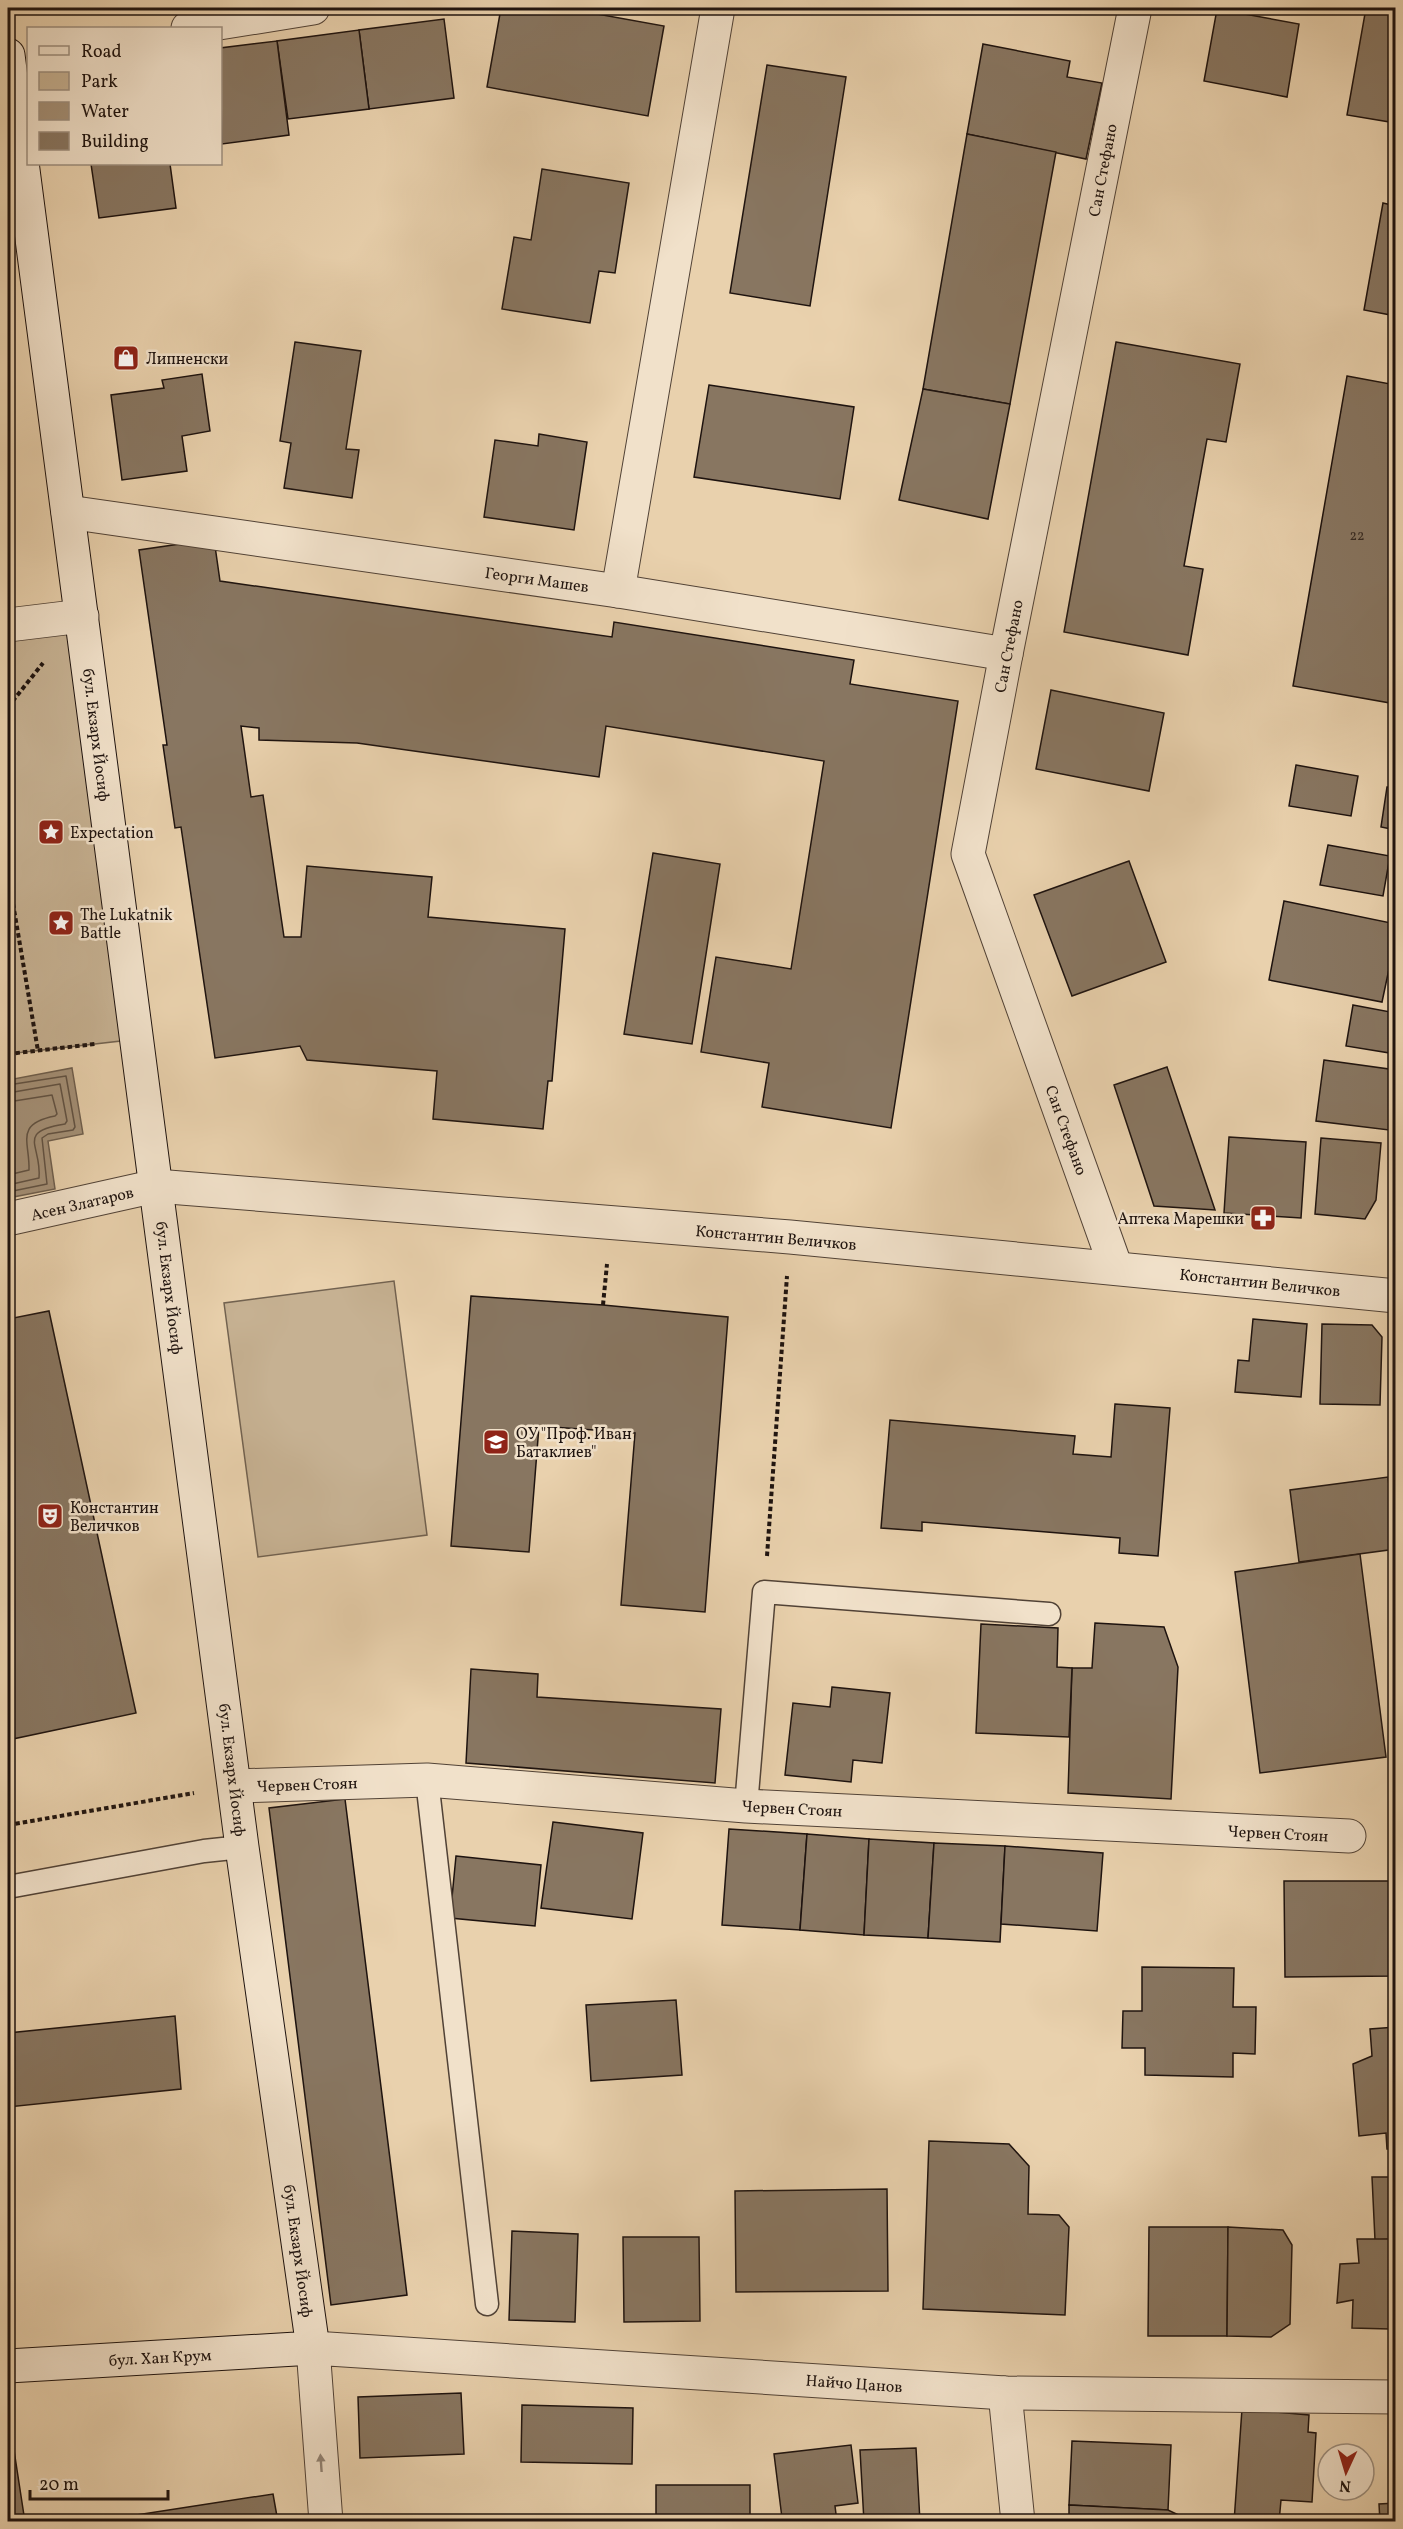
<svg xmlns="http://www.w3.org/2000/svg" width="1403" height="2529" viewBox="0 0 1403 2529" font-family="Vollkorn,serif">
	<rect width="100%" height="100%" fill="#e9d1ad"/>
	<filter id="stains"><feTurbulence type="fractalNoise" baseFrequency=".00333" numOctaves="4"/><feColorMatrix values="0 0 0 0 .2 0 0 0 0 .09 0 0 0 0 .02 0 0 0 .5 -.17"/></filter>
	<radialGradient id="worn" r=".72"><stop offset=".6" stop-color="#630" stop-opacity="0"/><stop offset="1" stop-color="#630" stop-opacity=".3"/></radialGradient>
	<g fill="#c6b192" stroke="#726250" stroke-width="1.5">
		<path d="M 82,616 L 138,1039 L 8,1054 L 8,625 Z"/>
		<path d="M 394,1281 L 427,1535 L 258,1557 L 224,1303 Z"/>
	</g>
	<path fill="#a49077" stroke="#6e5e4d" stroke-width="1.5" d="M 72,1068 L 83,1134 L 48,1141 L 55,1189 L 8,1198 L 8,1080 Z"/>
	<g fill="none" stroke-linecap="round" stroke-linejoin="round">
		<g stroke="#615243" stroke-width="1.5">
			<path d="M 8,1085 L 66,1076 L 75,1127 L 73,1130 L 48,1134 L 42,1138 L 47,1184 L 8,1192"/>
			<path d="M 8,1093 L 60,1084 L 67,1121 L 65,1124 C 15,1132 42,1145 39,1178 L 8,1185"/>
			<path d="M 8,1102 L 52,1095 L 57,1114 L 55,1116 C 14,1124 30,1142 29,1170 L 8,1175"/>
		</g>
	</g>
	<g fill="#887661" stroke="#1e130f" stroke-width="1.5">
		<path d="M 501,8 L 564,8 L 664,26 L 648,116 L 487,87 Z"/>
		<path d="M 1366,8 L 1396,13 L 1396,123 L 1347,115 Z"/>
		<path d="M 1217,9 L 1299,24 L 1287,97 L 1204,81 Z"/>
		<path d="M 444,19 L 454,98 L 369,109 L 359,30 Z"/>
		<path d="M 359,30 L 369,109 L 288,119 L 277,41 Z"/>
		<path d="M 277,41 L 289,135 L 222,144 L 220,48 Z"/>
		<path d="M 983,44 L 1070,61 L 1067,77 L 1102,83 L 1086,159 L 967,134 Z"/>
		<path d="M 767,65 L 846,77 L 810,306 L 730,293 Z"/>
		<path d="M 967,134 L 1056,152 L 1010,404 L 923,389 Z"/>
		<path d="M 91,164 L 170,164 L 176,208 L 99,218 Z"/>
		<path d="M 542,169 L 629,183 L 615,273 L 599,271 L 590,323 L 502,309 L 514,237 L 531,240 Z"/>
		<path d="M 1383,203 L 1396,206 L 1396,316 L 1364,310 Z"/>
		<path d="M 295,342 L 361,351 L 346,449 L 359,450 L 352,498 L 284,488 L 291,443 L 280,441 Z"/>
		<path d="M 1116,342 L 1240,364 L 1226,442 L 1207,439 L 1184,566 L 1203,569 L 1188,655 L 1064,632 Z"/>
		<path d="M 202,374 L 210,431 L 182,436 L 187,471 L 122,480 L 111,395 L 164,388 L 162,380 Z"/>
		<path d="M 1347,376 L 1396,385 L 1396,704 L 1293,686 Z"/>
		<path d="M 709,385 L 854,407 L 840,499 L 694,477 Z"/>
		<path d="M 923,389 L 1010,404 L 988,519 L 899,500 Z"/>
		<path d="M 539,434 L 587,442 L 574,530 L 484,517 L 495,440 L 538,446 Z"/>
		<path d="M 214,539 L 220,581 L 612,637 L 614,622 L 854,660 L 850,684 L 958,701 L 891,1128 L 762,1107 L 769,1063 L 701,1052 L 716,957 L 791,969 L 824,761 L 606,726 L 599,777 L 357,743 L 259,740 L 259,728 L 241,726 L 251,797 L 263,795 L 284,937 L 301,937 L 307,866 L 432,877 L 428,917 L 565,929 L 552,1081 L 548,1081 L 543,1129 L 433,1119 L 437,1071 L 307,1060 L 300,1046 L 215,1058 L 181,827 L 175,828 L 163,745 L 167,745 L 139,550 Z"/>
		<path d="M 1051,690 L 1164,713 L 1149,791 L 1036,769 Z"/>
		<path d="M 1296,765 L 1358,776 L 1351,816 L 1289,806 Z"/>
		<path d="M 1387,787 L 1396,788 L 1396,830 L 1381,827 Z"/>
		<path d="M 1328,845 L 1390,856 L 1383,896 L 1320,885 Z"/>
		<path d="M 653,853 L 720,864 L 692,1044 L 624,1034 Z"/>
		<path d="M 1129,861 L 1166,962 L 1072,996 L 1034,895 Z"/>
		<path d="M 1284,901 L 1396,924 L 1396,936 L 1382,1002 L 1269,980 Z"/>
		<path d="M 1353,1005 L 1396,1013 L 1396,1054 L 1346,1046 Z"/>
		<path d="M 1324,1060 L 1396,1070 L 1389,1130 L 1316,1121 Z"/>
		<path d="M 1167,1067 L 1215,1210 L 1154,1206 L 1114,1085 Z"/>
		<path d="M 1229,1137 L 1306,1142 L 1301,1218 L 1224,1213 Z"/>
		<path d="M 1321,1138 L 1381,1143 L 1376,1200 L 1365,1219 L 1315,1214 Z"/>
		<path d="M 471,1296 L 603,1305 L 728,1317 L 705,1612 L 621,1605 L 635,1433 L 539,1426 L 529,1552 L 451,1546 Z"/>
		<path d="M 49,1311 L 136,1713 L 8,1740 L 8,1319 Z"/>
		<path d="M 1253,1319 L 1307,1324 L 1301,1397 L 1235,1392 L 1238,1360 L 1249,1361 Z"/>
		<path d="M 1322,1324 L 1372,1325 L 1382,1337 L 1380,1405 L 1320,1404 Z"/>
		<path d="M 1115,1404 L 1170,1408 L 1158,1556 L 1119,1553 L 1120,1538 L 922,1522 L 922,1531 L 881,1528 L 890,1420 L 1075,1436 L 1073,1454 L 1111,1457 Z"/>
		<path d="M 1388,1477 L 1396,1549 L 1299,1562 L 1290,1490 Z"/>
		<path d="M 1360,1554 L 1386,1757 L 1260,1773 L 1235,1572 Z"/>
		<path d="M 1095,1623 L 1164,1627 L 1178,1667 L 1171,1799 L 1068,1793 L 1072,1668 L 1092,1668 Z"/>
		<path d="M 981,1624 L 1058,1628 L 1057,1667 L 1072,1668 L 1069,1737 L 976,1733 Z"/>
		<path d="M 471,1669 L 538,1674 L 537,1697 L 721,1709 L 715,1783 L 466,1763 Z"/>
		<path d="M 832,1687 L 890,1693 L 882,1763 L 853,1760 L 851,1782 L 785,1775 L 793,1703 L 830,1707 Z"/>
		<path d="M 345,1799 L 407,2295 L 331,2305 L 269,1808 Z"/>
		<path d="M 553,1822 L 643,1833 L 632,1919 L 541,1908 Z"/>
		<path d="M 729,1829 L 807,1834 L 800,1930 L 722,1925 Z"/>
		<path d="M 807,1834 L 869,1839 L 864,1935 L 800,1930 Z"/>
		<path d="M 869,1839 L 934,1843 L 928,1938 L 864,1935 Z"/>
		<path d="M 934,1843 L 1005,1846 L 1000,1942 L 928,1938 Z"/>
		<path d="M 1005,1846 L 1103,1853 L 1097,1931 L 1001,1924 Z"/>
		<path d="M 456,1856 L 541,1865 L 535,1926 L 450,1918 Z"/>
		<path d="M 1284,1881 L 1396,1881 L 1396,1976 L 1285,1977 Z"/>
		<path d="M 1142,1967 L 1234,1968 L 1233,2007 L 1256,2007 L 1255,2054 L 1233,2053 L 1233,2077 L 1145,2075 L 1145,2048 L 1122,2048 L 1123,2011 L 1142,2011 Z"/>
		<path d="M 676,2000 L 682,2075 L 591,2081 L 586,2005 Z"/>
		<path d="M 175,2016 L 181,2089 L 8,2107 L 8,2033 Z"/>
		<path d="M 1396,2027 L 1396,2149 L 1387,2149 L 1386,2133 L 1359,2136 L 1353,2064 L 1372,2056 L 1370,2029 Z"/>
		<path d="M 929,2141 L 1009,2144 L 1029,2166 L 1028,2214 L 1059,2215 L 1069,2227 L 1065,2315 L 923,2309 Z"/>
		<path d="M 1372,2177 L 1396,2177 L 1396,2239 L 1375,2240 Z"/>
		<path d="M 887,2189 L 888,2291 L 736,2292 L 735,2191 Z"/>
		<path d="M 1149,2227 L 1228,2227 L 1227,2336 L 1148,2336 Z"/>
		<path d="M 1228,2227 L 1283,2230 L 1292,2245 L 1290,2324 L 1271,2337 L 1227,2336 Z"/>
		<path d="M 512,2231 L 578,2234 L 575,2322 L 509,2320 Z"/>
		<path d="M 623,2237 L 699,2237 L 700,2321 L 624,2322 Z"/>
		<path d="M 1357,2239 L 1396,2239 L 1396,2327 L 1390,2329 L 1352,2328 L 1353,2300 L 1337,2303 L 1340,2264 L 1359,2263 Z"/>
		<path d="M 461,2393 L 464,2454 L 360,2458 L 358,2397 Z"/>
		<path d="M 522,2405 L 633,2408 L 632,2464 L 521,2462 Z"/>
		<path d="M 1242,2409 L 1309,2415 L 1308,2432 L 1316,2433 L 1312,2502 L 1281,2500 L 1279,2522 L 1234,2522 Z"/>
		<path d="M 8,2411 L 25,2522 L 8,2522 Z"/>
		<path d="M 1072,2441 L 1171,2445 L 1168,2510 L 1069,2505 Z"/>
		<path d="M 851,2445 L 858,2503 L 835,2506 L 837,2522 L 806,2522 L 805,2515 L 782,2518 L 774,2454 Z"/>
		<path d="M 916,2448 L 920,2522 L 864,2522 L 860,2450 Z"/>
		<rect x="656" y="2485" width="94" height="37"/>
		<path d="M 273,2494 L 278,2522 L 91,2522 Z"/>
		<path d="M 1396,2503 L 1396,2522 L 1380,2522 L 1379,2504 Z"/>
		<path d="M 1069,2505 L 1168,2510 L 1187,2519 L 1187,2522 L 1069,2522 Z"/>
	</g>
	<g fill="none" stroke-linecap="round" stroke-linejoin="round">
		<defs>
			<g id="lane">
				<path d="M 427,1780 L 487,2304"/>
				<path d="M 746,1806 L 764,1592 L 1049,1614"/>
				<path d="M 8,1887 L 204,1851 L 242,1847"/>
			</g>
			<g id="street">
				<path d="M 188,28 L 313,8"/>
				<path d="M 68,512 L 618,591 L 1006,654"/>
				<path d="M 618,591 L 718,8"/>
				<path d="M 8,625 L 82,616"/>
				<path d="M 8,1219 L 156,1186 L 790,1237 L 1396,1296"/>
				<path d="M 1116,1268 L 968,854 L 1006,654 L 1135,8"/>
				<path d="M 236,1786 L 427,1780 L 746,1806 L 1349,1836"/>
				<path d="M 1005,2393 L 1018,2522"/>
				<path d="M 326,2522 L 313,2348 L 1005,2393 L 1396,2397"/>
			</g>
			<path id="secondary" d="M 8,55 L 242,1847 L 313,2348 L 8,2366"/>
		</defs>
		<use href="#lane" stroke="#514236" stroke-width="25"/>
		<use href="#street" stroke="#514236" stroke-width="35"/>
		<use href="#secondary" stroke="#1e130f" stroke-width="35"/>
		<g stroke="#1e130f" stroke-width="4" stroke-dasharray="4.5 3" stroke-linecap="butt">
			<path d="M 8,707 L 43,663"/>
			<path d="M 8,874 L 38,1051"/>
			<path d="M 8,1054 L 95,1044"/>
			<path d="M 603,1305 L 607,1264"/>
			<path d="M 767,1556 L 787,1276"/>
			<path d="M 8,1825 L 194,1793"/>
		</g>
		<use href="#lane" stroke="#f1e1ca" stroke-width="22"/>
		<use href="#street" stroke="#f1e1ca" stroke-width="33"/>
		<use href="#secondary" stroke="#f1e1ca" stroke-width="33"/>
	</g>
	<defs><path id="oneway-solid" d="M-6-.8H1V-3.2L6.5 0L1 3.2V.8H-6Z" transform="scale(1.5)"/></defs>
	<use fill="#928476" href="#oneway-solid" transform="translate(321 2463) rotate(-94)"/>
	<defs>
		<symbol id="shop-square" viewBox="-11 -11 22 22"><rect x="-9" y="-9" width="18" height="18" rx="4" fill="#8f2418" stroke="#f1e1ca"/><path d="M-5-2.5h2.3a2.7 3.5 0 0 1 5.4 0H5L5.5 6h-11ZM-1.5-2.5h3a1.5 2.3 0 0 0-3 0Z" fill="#fff"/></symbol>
		<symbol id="sight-square" viewBox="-11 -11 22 22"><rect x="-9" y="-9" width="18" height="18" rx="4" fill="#8f2418" stroke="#f1e1ca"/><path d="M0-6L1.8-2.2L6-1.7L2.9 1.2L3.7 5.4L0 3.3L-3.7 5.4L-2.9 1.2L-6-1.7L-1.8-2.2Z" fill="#fff"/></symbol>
		<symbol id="pharmacy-square" viewBox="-11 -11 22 22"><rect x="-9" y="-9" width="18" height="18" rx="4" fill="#8f2418" stroke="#f1e1ca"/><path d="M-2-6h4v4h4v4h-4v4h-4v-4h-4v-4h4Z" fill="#fff"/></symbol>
		<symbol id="school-square" viewBox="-11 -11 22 22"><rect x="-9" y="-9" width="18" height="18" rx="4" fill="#8f2418" stroke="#f1e1ca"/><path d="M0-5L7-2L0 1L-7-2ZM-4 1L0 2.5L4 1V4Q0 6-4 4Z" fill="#fff"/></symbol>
		<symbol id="theatre-square" viewBox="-11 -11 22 22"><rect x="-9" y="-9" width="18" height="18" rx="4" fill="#8f2418" stroke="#f1e1ca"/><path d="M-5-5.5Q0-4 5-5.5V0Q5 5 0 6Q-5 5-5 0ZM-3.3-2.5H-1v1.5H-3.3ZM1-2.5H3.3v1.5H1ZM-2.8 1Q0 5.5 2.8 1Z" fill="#fff"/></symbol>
	</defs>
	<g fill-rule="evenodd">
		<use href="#shop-square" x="111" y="343" width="30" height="30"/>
		<use href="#sight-square" x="36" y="817" width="30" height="30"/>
		<use href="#sight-square" x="46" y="908" width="30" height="30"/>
		<use href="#pharmacy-square" x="1248" y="1203" width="30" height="30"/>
		<use href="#school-square" x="481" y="1427" width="30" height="30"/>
		<use href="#theatre-square" x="35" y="1501" width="30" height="30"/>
	</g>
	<g text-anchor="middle" stroke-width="5" stroke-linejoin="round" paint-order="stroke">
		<g font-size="14" fill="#382c24">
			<text x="1357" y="540">22</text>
		</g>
		<g font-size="16" fill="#1e130f" stroke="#f1e1ca">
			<text transform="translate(1102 170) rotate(-79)" y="6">Сан Стефано</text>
			<text transform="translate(537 579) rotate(8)" y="6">Георги Машев</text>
			<text transform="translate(1008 646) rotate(-79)" y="6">Сан Стефано</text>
			<text transform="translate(97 735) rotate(83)" y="6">бул. Екзарх Йосиф</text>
			<text transform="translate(1067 1130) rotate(70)" y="6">Сан Стефано</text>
			<text transform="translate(82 1203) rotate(-13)" y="6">Асен Златаров</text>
			<text transform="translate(776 1237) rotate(5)" y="6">Константин Величков</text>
			<text transform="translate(1260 1282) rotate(6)" y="6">Константин Величков</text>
			<text transform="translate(170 1288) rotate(83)" y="6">бул. Екзарх Йосиф</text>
			<text transform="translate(233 1770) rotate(83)" y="6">бул. Екзарх Йосиф</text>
			<text transform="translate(307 1784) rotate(-2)" y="6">Червен Стоян</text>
			<text transform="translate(792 1808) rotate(3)" y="6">Червен Стоян</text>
			<text transform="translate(1278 1833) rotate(3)" y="6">Червен Стоян</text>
			<text transform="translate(299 2251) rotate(82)" y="6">бул. Екзарх Йосиф</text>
			<text transform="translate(160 2357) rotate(-3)" y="6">бул. Хан Крум</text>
			<text transform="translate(854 2383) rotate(4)" y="6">Найчо Цанов</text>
		</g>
		<g font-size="16" fill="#1e130f" stroke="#f1e1ca" text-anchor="start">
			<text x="146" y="364">Липненски</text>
			<text x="70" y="838">Expectation</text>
			<text x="80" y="920">The Lukatnik<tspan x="80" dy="18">Battle</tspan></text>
			<text x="1244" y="1224" text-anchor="end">Аптека Марешки</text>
			<text x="516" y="1439">ОУ "Проф. Иван<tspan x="516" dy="18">Батаклиев"</tspan></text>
			<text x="70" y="1513">Константин<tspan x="70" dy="18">Величков</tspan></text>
		</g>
	</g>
	<rect width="1403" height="2529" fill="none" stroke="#e9d1ad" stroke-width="30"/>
	<rect x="9" y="9" width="1385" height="2511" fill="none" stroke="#1e130f" stroke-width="3"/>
	<rect x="15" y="15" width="1373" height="2499" fill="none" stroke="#1e130f" stroke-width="1.5"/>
	<rect x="27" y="27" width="195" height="138" fill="#f1e1ca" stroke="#9d8f7f" stroke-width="1.5"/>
	<rect x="39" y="46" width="30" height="9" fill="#f1e1ca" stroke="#9d8f7f" stroke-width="1.5"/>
	<text x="81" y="57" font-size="18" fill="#1e130f">Road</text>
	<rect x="39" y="72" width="30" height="18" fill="#c6b192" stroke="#9d8f7f" stroke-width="1.5"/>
	<text x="81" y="87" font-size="18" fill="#1e130f">Park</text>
	<rect x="39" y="102" width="30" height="18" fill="#a49077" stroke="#9d8f7f" stroke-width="1.5"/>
	<text x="81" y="117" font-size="18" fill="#1e130f">Water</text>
	<rect x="39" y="132" width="30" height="18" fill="#887661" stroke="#9d8f7f" stroke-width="1.5"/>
	<text x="81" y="147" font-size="18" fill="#1e130f">Building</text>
	<g transform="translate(1346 2472) rotate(184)"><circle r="28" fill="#f1e1ca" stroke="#9d8f7f" stroke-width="1.5"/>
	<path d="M0-4.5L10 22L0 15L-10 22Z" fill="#8f2418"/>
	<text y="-9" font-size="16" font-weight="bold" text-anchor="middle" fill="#1e130f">N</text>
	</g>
	<path d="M30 2490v9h138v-9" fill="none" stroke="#1e130f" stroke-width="3"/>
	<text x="39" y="2490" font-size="18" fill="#1e130f" stroke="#f1e1ca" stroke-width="4.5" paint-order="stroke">20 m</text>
	<rect width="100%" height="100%" filter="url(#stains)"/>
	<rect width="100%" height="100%" fill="url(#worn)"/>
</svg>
